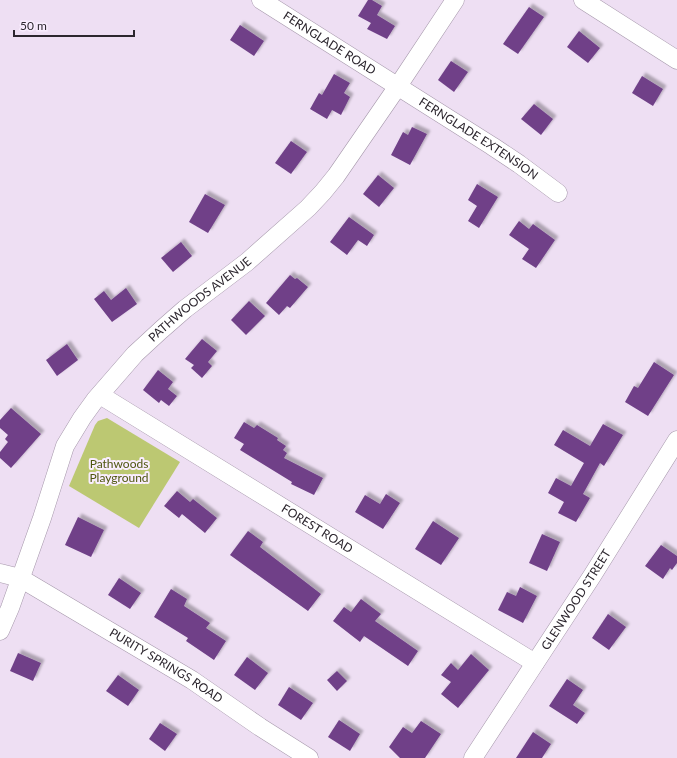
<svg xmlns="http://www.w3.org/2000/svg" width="677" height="758" viewBox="0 0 677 758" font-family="Lato,sans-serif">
	<defs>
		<filter id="shadow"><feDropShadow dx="3.5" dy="-3.5" stdDeviation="1" flood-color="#0004"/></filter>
	</defs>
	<rect width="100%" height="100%" fill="#eedff3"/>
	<path fill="#bcc872" d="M 107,418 L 180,462 L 139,528 L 69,486 L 95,425 L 98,421 Z"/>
	<g fill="#704188" filter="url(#shadow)">
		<path d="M 368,0 L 372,0 L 382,6 L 377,15 L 395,26 L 387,39 L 367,29 L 371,23 L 358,16 Z"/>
		<path d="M 529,7 L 544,17 L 518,54 L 503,44 Z"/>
		<path d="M 240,25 L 264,41 L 254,56 L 230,40 Z"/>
		<path d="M 579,31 L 600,48 L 588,63 L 567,47 Z"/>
		<path d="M 451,61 L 468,72 L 454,92 L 438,80 Z"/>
		<path d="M 334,74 L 350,83 L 344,93 L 350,97 L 341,115 L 332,110 L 327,119 L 310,109 L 319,93 L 322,95 Z"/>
		<path d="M 642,76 L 663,89 L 653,106 L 632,93 Z"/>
		<path d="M 534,104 L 553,119 L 541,135 L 521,119 Z"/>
		<path d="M 412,127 L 427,134 L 410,165 L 391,155 L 403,132 L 408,135 Z"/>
		<path d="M 291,141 L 307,152 L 291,174 L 275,163 Z"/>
		<path d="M 378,175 L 394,188 L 379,207 L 363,194 Z"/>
		<path d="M 477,184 L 498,197 L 479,228 L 468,221 L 477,206 L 468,200 Z"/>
		<path d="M 205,194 L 225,205 L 208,233 L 189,222 Z"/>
		<path d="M 349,217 L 374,235 L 367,246 L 358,240 L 347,255 L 330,242 Z"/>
		<path d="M 519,221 L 529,229 L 533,224 L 555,240 L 536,268 L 522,259 L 529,249 L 509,235 Z"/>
		<path d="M 181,242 L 192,256 L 173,272 L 161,258 Z"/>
		<path d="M 290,275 L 295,279 L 297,278 L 308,287 L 290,308 L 287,306 L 279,315 L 266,303 Z"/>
		<path d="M 126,288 L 137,304 L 112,322 L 94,299 L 104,291 L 111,300 Z"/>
		<path d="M 249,301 L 265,316 L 246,335 L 231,320 Z"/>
		<path d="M 202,339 L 217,351 L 208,362 L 212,366 L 202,378 L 191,368 L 194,365 L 185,359 Z"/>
		<path d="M 67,344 L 78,360 L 57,376 L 46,360 Z"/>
		<path d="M 654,362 L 674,375 L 648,416 L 625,402 L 634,386 L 638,388 Z"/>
		<path d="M 158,370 L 173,382 L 168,389 L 177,396 L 169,406 L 161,400 L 159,403 L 143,390 Z"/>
		<path d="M 11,408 L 41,434 L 11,468 L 0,458 L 0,452 L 8,442 L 5,439 L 8,435 L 0,428 L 0,420 Z"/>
		<path d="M 244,422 L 254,428 L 257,425 L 278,438 L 277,440 L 286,446 L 283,450 L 287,453 L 284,458 L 323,478 L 314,495 L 291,484 L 292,482 L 240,450 L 244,444 L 234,438 Z"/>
		<path d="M 603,424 L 623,435 L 604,466 L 600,463 L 583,494 L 590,498 L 576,522 L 558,513 L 564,502 L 548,493 L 556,478 L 571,486 L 584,463 L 554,445 L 563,430 L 590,446 Z"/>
		<path d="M 177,491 L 190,502 L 193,499 L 217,518 L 205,533 L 182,514 L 179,518 L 164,506 Z"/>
		<path d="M 386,494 L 400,503 L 383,529 L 355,512 L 365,495 L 380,504 Z"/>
		<path d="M 78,517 L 104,530 L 91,557 L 65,545 Z"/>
		<path d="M 433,521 L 459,538 L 441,565 L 415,549 Z"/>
		<path d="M 248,531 L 263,542 L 260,547 L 321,594 L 308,611 L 230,555 Z"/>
		<path d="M 542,534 L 560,542 L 547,571 L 529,563 Z"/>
		<path d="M 661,545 L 677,556 L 677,563 L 672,570 L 670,568 L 663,579 L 645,566 Z"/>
		<path d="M 119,578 L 141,593 L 130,609 L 108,595 Z"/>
		<path d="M 520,587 L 537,596 L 523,623 L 498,610 L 507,592 L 516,596 Z"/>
		<path d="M 171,589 L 187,599 L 184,606 L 210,623 L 206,628 L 226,641 L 214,660 L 186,641 L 188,638 L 154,617 Z"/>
		<path d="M 361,599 L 381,614 L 375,621 L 418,651 L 408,666 L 364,636 L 360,642 L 333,621 L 344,607 L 351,612 Z"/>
		<path d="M 608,614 L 626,627 L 609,650 L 592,638 Z"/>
		<path d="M 18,653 L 41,663 L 33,681 L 10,671 Z"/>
		<path d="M 471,654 L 489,670 L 458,708 L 441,694 L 451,682 L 441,675 L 451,663 L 458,670 Z"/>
		<path d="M 247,657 L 268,673 L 255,690 L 234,675 Z"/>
		<path d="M 337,671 L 347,681 L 337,691 L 327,680 Z"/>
		<path d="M 118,675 L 139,690 L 128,706 L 106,691 Z"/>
		<path d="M 567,679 L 583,690 L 573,705 L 585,713 L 577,724 L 549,706 Z"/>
		<path d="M 289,687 L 313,703 L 301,720 L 278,705 Z"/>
		<path d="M 339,720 L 360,734 L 350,751 L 328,737 Z"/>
		<path d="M 421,721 L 441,734 L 425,758 L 400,758 L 389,747 L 403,727 L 412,733 Z"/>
		<path d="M 160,723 L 177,734 L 165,751 L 149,739 Z"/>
		<path d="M 533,732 L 551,744 L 542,758 L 516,758 Z"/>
	</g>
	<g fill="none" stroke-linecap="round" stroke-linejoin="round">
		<defs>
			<g id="street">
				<path id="s1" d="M 261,0 L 492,146 L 519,164 L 558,193"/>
				<path d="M 583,0 L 677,60"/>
				<path id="s2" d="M 100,395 L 535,663"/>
				<path id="s3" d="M 0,573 L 20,578 L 192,680 L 260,727 L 309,758"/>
				<path id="s4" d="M 0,631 L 10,608 L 42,518 L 65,446 L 82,418 L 95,400 L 135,354 L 161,330 L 185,309 L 247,262 L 308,208 L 323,192 L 336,176 L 398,86 L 455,0"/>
				<path id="s5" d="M 473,758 L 592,576 L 677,440"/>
			</g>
		</defs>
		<use href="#street" stroke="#a698ab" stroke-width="19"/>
		<use href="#street" stroke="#fff" stroke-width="18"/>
	</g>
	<g text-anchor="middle" stroke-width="4" stroke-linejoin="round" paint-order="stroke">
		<g font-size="12" fill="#2c262e" stroke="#f9edfe">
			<text dy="4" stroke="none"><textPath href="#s1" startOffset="81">FERNGLADE ROAD</textPath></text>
			<text dy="4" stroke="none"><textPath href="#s1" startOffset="258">FERNGLADE EXTENSION</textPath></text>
			<text dy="4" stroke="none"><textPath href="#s4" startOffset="397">PATHWOODS AVENUE</textPath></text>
			<text dy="4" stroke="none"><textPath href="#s2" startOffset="255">FOREST ROAD</textPath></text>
			<text dy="4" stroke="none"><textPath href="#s5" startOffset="189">GLENWOOD STREET</textPath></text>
			<text dy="4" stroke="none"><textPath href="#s3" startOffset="191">PURITY SPRINGS ROAD</textPath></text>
		</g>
		<g font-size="12" fill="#4f5710" stroke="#f9edfe">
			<text x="119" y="468">Pathwoods<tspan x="119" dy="14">Playground</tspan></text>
		</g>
	</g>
	<path d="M14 30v6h120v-6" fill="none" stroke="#2c262e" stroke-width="2"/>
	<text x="20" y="30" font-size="12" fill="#2c262e" stroke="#f9edfe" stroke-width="3" paint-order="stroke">50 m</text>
</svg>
